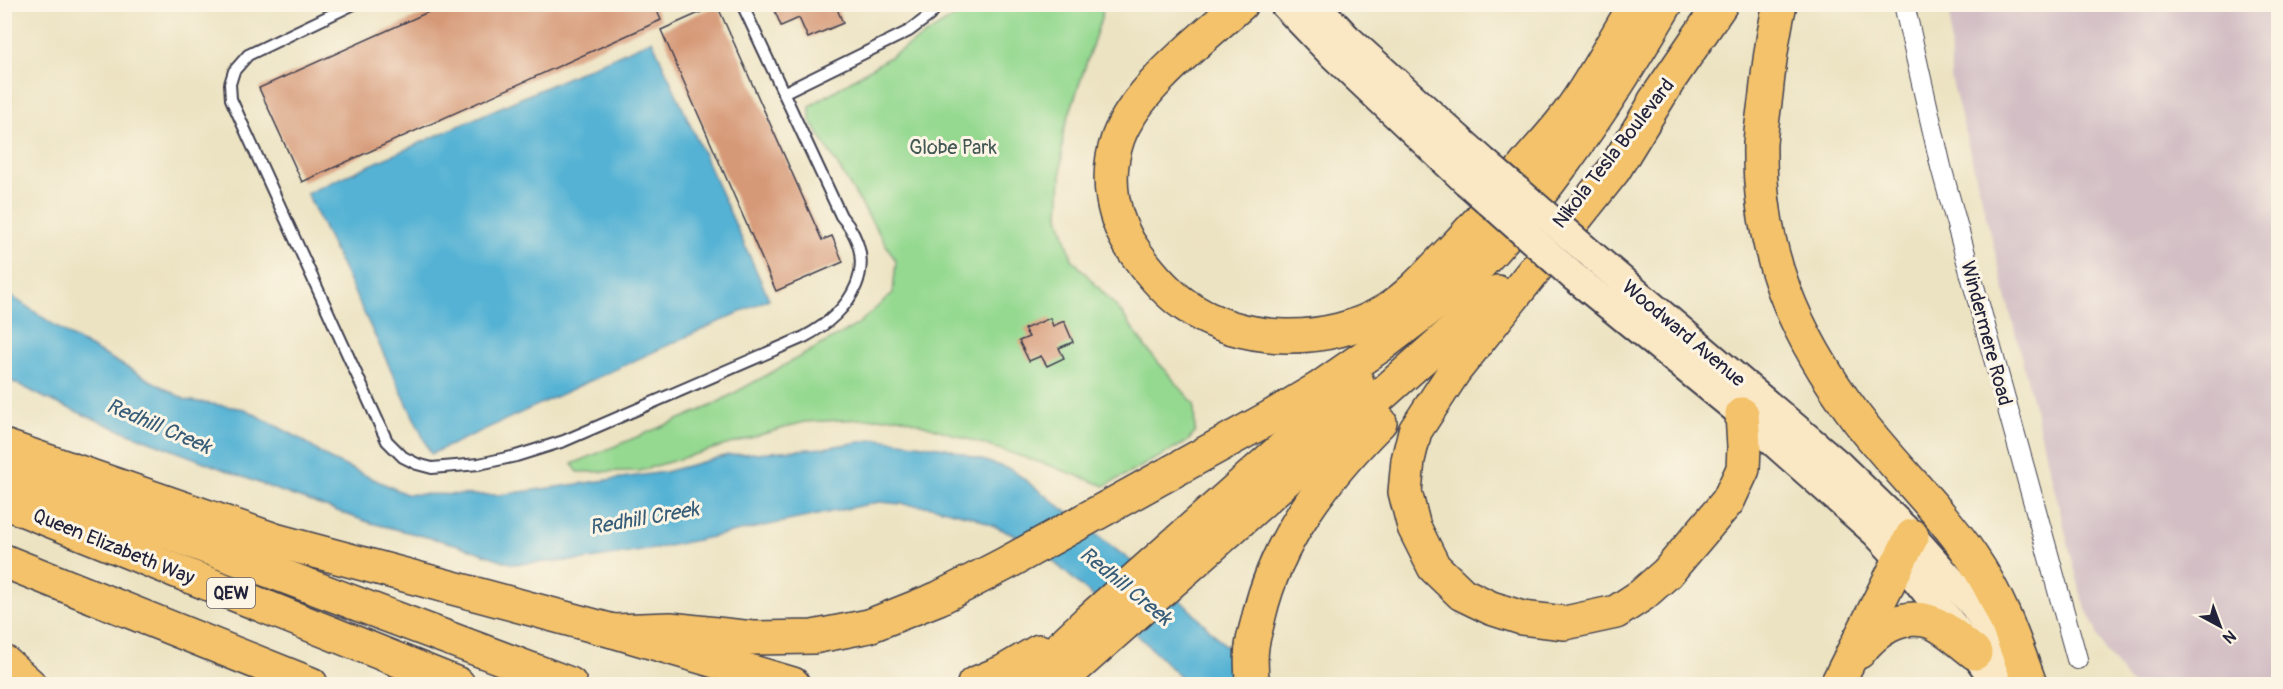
<svg xmlns="http://www.w3.org/2000/svg" width="2283" height="689" viewBox="0 0 2283 689" font-family="Pangolin,sans-serif">
	<rect width="100%" height="100%" fill="#fcf5e5"/>
	<filter id="ink" filterUnits="userSpaceOnUse"><feTurbulence type="fractalNoise" baseFrequency=".0167" numOctaves="2"/><feDisplacementMap in="SourceGraphic" scale="12" xChannelSelector="R" yChannelSelector="G"/><feConvolveMatrix kernelMatrix="1 2 1 2 8 2 1 2 1" color-interpolation-filters="sRGB"/></filter>
	<filter id="wash" filterUnits="userSpaceOnUse"><feTurbulence type="fractalNoise" baseFrequency=".008" numOctaves="4" result="noise"/><feDisplacementMap in="SourceGraphic" scale="24" xChannelSelector="R" yChannelSelector="G"/><feGaussianBlur stdDeviation="1.35" result="paint"/><feColorMatrix in="noise" values="0 0 0 0 0 0 0 0 0 0 0 0 0 0 0 0 0 1.4 0 .05"/><feComposite in="paint" operator="in"/></filter>
	<g filter="url(#wash)">
		<rect width="100%" height="100%" fill="#ece3c2"/>
		<path fill="#d2bec4" d="M 1950,5 L 2278,5 L 2278,684 L 2131,684 L 2105,651 L 2083,602 L 1951,77 Z"/>
		<path fill="#95d991" stroke="#5c7e66" stroke-width="1.5" d="M 974,5 L 1104,5 L 1101,19 L 1063,133 L 1059,216 L 1072,259 L 1122,313 L 1146,348 L 1194,404 L 1195,433 L 1187,442 L 1105,486 L 1048,465 L 899,417 L 804,422 L 639,471 L 578,472 L 572,464 L 711,406 L 857,325 L 893,293 L 896,261 L 810,120 L 810,106 Z"/>
		<g fill="#55b2d4" stroke="#3c6a88" stroke-width="1.5">
			<path d="M 652,40 L 769,299 L 431,454 L 307,193 Z"/>
			<path d="M 4,291 L 72,337 L 186,400 L 245,409 L 297,437 L 330,459 L 406,494 L 498,495 L 665,472 L 728,455 L 823,448 L 878,439 L 946,448 L 1012,470 L 1174,594 L 1240,660 L 1274,684 L 1187,684 L 1144,641 L 1032,543 L 974,517 L 934,507 L 879,502 L 654,549 L 584,560 L 513,564 L 455,544 L 371,523 L 277,490 L 113,427 L 47,399 L 16,383 L 5,380 Z"/>
		</g>
		<g id="blocks">
			<g fill="#d69977">
				<path d="M 446,4 L 654,4 L 661,20 L 302,182 L 259,88 Z"/>
				<path d="M 772,4 L 835,4 L 843,23 L 808,38 L 799,18 L 781,26 Z"/>
				<path d="M 717,5 L 822,240 L 832,236 L 843,262 L 776,291 L 661,30 Z"/>
				<path d="M 1050,318 L 1053,326 L 1064,321 L 1073,342 L 1059,348 L 1064,358 L 1047,366 L 1041,356 L 1029,361 L 1019,341 L 1029,337 L 1024,329 Z"/>
			</g>
		</g>
	</g>
	<g filter="url(#ink)">
		<use href="#blocks" fill-opacity="0" stroke="#403f4f" stroke-width="1.5"/>
		<g fill="none" stroke-linecap="round" stroke-linejoin="round">
			<defs>
				<g id="service">
					<path d="M 354,4 L 248,55 L 234,71 L 230,84 L 231,99 L 387,441 L 403,457 L 417,464 L 432,468 L 479,464 L 516,456 L 564,441 L 804,337 C 852,312 883,264 841,216 L 742,4"/>
					<path d="M 783,93 L 909,31 L 929,16 L 939,4"/>
				</g>
				<path id="minor" d="M 1904,4 L 1941,167 L 2077,659"/>
				<g id="secondary">
					<path d="M 1284,4 L 1329,51 L 1466,181"/>
					<path d="M 1315,4 L 1347,38 L 1483,161"/>
					<path d="M 1592,255 L 1839,465 L 1912,536 L 1974,606 L 2015,665"/>
					<path d="M 1573,276 L 1742,414 L 1875,532 L 1900,559 L 1975,653 L 1997,684"/>
				</g>
				<g id="motorway">
					<path d="M 1241,4 C 1202,39 1136,89 1118,138 C 1104,178 1112,222 1137,255 C 1151,274 1166,292 1185,305 C 1240,345 1330,346 1387,310 C 1412,294 1432,270 1452,250 C 1479,222 1503,193 1527,163 C 1541,146 1558,129 1571,110 C 1595,77 1614,39 1636,4"/>
					<path d="M 1780,4 C 1773,34 1769,64 1766,94 C 1764,111 1761,127 1760,144 C 1758,250 1793,333 1856,417 C 1892,465 1938,507 1972,557 C 1999,596 2014,640 2030,684"/>
					<path d="M 1666,85 L 1614,170 L 1455,370 L 1415,431 L 1408,460 L 1405,492 L 1414,527 L 1434,567 L 1462,594 L 1491,608 L 1522,618 L 1565,623 L 1616,612 L 1642,595 L 1667,573 L 1728,501 L 1743,469 L 1744,447 L 1742,414"/>
					<path d="M 1654,102 L 1721,4"/>
					<path d="M 1445,300 C 1534,214 1604,111 1666,4"/>
					<path d="M 4,446 L 278,541 L 613,631 L 793,684"/>
					<path d="M 4,471 L 570,684"/>
					<path d="M 4,502 L 458,684"/>
					<path d="M 4,561 L 311,684"/>
					<path d="M 613,631 L 670,629 L 753,638 L 813,637 L 869,626 L 939,598 L 1005,564 L 1269,418 L 1318,389 L 1383,344 L 1461,284"/>
					<path d="M 1859,652 C 1874,632 1900,613 1928,621 C 1945,626 1961,643 1975,653"/>
					<path d="M 4,662 L 29,684"/>
					<path d="M 974,684 L 1003,672 L 1039,651"/>
					<path d="M 1021,684 L 1087,622 L 1357,382"/>
					<path d="M 1057,684 L 1497,292"/>
					<path d="M 1252,684 C 1252,672 1250,659 1252,647 C 1253,637 1257,626 1259,616 C 1277,539 1325,477 1380,422"/>
					<path d="M 1837,684 L 1912,536"/>
				</g>
			</defs>
			<use href="#service" stroke="#403f4f" stroke-width="14"/>
			<use href="#minor" stroke="#403f4f" stroke-width="22"/>
			<use href="#secondary" stroke="#403f4f" stroke-width="32"/>
			<use href="#motorway" stroke="#403f4f" stroke-width="36"/>
			<use href="#service" stroke="#fff" stroke-width="10"/>
			<use href="#minor" stroke="#fff" stroke-width="20"/>
			<use href="#secondary" stroke="#fae7c3" stroke-width="28"/>
			<use href="#motorway" stroke="#f3c26a" stroke-width="33"/>
			<defs>
				<g id="secondary-bridge">
					<path d="M 1483,161 L 1592,255"/>
					<path d="M 1466,181 L 1573,276"/>
				</g>
			</defs>
			<use href="#secondary-bridge" stroke="#403f4f" stroke-width="32" stroke-linecap="butt"/>
			<use href="#secondary-bridge" stroke="#fae7c3" stroke-width="28"/>
		</g>
	</g>
	<g text-anchor="middle" stroke-width="6" stroke-linejoin="round" paint-order="stroke">
		<rect fill="#fcf5e5" stroke="#63616e" stroke-width="1.5" x="207" y="578" width="48" height="30" rx="4.5"/>
		<g font-size="18" font-weight="bold" fill="#22223b">
			<text x="231" y="599">QEW</text>
		</g>
		<g font-size="20" fill="#445955" stroke="#fcf5e5">
			<text x="953" y="154">Globe Park</text>
		</g>
		<g font-size="20" fill="#22223b" stroke="#fcf5e5">
			<text transform="translate(1613 153) rotate(-52)" y="7">Nikola Tesla Boulevard</text>
			<text transform="translate(1684 333) rotate(40)" y="7">Woodward Avenue</text>
			<text transform="translate(1987 333) rotate(75)" y="7">Windermere Road</text>
			<text transform="translate(114 546) rotate(22)" y="7">Queen Elizabeth Way</text>
		</g>
		<g font-size="21" font-style="italic" fill="#365c78" stroke="#fcf5e5">
			<text transform="translate(159 426) rotate(23)" y="7">Redhill Creek</text>
			<text transform="translate(644 518) rotate(-10)" y="7">Redhill Creek</text>
			<text transform="translate(1126 586) rotate(39)" y="7">Redhill Creek</text>
		</g>
	</g>
	<rect width="2283" height="689" fill="none" stroke="#fcf5e5" stroke-width="24"/>
	<g transform="translate(2220 626) rotate(139)" stroke="#fcf5e5" stroke-width="4.5" paint-order="stroke">
	<path d="M0-4.5L10 22L0 15L-10 22Z" fill="#22223b"/>
	<text y="-9" font-size="16" font-weight="bold" text-anchor="middle" fill="#22223b">N</text>
	</g>
</svg>
